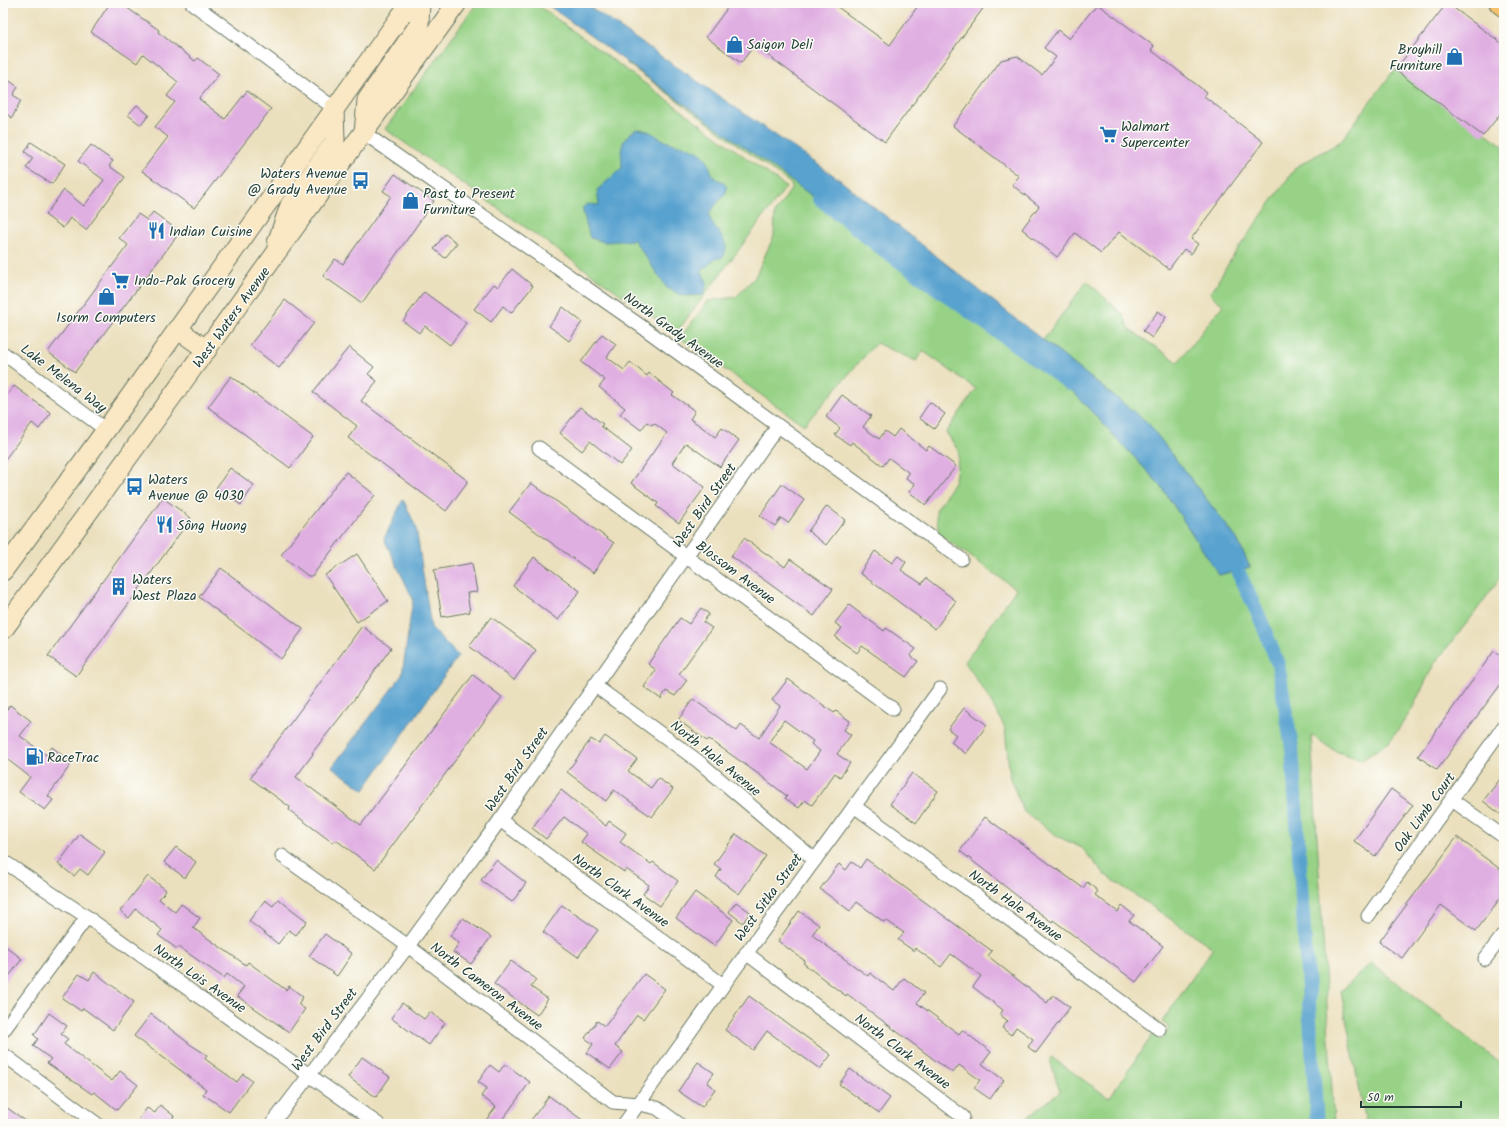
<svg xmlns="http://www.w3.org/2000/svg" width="1507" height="1127" viewBox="0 0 1507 1127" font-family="Kalam,sans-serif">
	<rect width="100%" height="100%" fill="#fdfcf7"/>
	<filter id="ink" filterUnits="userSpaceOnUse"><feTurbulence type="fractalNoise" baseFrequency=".025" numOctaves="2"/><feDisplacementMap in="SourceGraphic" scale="8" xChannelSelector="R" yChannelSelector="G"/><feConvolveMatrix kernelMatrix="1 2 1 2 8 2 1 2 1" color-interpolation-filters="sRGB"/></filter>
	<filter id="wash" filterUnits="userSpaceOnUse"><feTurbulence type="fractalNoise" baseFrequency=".012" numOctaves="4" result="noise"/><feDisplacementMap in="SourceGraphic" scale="16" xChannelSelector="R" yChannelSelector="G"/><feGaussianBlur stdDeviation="0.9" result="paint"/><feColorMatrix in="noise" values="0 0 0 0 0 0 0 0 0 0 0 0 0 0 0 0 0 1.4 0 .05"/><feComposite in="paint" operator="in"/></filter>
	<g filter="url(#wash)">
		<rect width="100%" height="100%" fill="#ebe0be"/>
		<g fill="#97d286" stroke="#5b885d">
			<path d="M 477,3 L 535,3 L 786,187 L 676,333 L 385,129 Z"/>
			<path d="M 625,62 L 817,198 L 1053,370 L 1161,486 L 1219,575 L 1250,567 L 1237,539 L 1148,423 L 1043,340 L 1087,281 L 1123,315 L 1130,330 L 1178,362 L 1223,305 L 1210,294 L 1235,253 L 1296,167 L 1340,142 L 1395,69 L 1504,146 L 1504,572 L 1474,614 L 1434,664 L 1411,711 L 1390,741 L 1362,760 L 1335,751 L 1311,735 L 1334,1124 L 1019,1124 L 1060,1092 L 1050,1060 L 1051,1057 L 1109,1098 L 1154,1033 L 1162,1039 L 1170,1028 L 1162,1022 L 1213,948 L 1104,874 L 1082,848 L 1059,837 L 1024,812 L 1010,778 L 1005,728 L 987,695 L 965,662 L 1016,589 L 939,534 L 936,511 L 955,480 L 959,452 L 946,432 L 976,389 L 923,351 L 916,361 L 876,343 L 804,425 L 680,338 L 708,301 L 736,297 L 755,277 L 774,236 L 775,213 L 792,188 L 791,184 Z"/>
			<path d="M 1371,963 L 1504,1066 L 1504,1124 L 1366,1124 L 1341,991 Z"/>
		</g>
		<g fill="#58a2cf" stroke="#3c7082">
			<path d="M 545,3 L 584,3 L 836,177 L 1148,423 L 1237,539 L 1250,567 L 1219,575 L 1161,486 L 1053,370 Z"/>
			<path d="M 637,129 C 653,130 655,137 668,142 C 680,146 696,147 705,157 C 712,166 709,179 722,181 L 726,186 L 726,193 L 709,213 C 710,230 734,240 723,257 L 715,259 L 701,271 L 707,282 L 704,295 L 683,296 L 667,288 L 634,240 L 605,242 L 590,238 L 582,208 L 587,204 L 599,205 L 597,190 L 622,168 C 621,150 619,139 637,129 Z"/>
			<path d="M 403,499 L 416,527 L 431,627 L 458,656 L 364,790 L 332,767 L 402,675 L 413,599 L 384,539 Z"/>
		</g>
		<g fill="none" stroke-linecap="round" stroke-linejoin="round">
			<g stroke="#58a2cf" stroke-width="14">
				<path d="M 820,199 L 881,248 L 1070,384"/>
				<path d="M 1227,555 L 1238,571 L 1260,618 L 1278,664 L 1292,748 L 1317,1124"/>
			</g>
		</g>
		<g id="blocks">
			<g fill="#e0afe2" fill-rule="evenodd">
				<path d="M 110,3 L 120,3 L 159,30 L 158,32 L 195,61 L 198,58 L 219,74 L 199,99 L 225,119 L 247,91 L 271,109 L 194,208 L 142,171 L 168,137 L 155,127 L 175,102 L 167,96 L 178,82 L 143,54 L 137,63 L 91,32 Z"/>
				<path d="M 731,3 L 832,3 L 890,45 L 920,3 L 987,3 L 885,142 L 754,45 L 741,63 L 706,37 Z"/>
				<path d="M 1447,3 L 1504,45 L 1504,109 L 1483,136 L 1395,70 Z"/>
				<path d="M 1097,4 L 1154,46 L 1151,50 L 1206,92 L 1204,96 L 1263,142 L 1191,239 L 1198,244 L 1191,254 L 1184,249 L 1169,269 L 1119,232 L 1101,253 L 1075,233 L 1057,257 L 1022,229 L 1039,206 L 1012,185 L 1019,176 L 953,126 L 1001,60 L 1017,56 L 1042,75 L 1056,57 L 1044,48 L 1058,30 L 1069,39 Z"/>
				<path d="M 3,76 L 18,87 L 13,95 L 21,100 L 12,118 L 3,111 Z"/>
				<path d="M 137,105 L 149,115 L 141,125 L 128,115 Z"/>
				<path d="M 31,142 L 65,164 L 52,184 L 26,168 L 33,158 L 25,152 Z"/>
				<path d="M 91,145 L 113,161 L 109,166 L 125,177 L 86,230 L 70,218 L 63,228 L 45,215 L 64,190 L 84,206 L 104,180 L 78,161 Z"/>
				<path d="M 395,174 L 434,201 L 362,303 L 323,276 L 335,259 L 343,264 L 391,196 L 383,191 Z"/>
				<path d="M 153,212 L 180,232 L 75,372 L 48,352 L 128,245 L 119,238 L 138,214 L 147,220 Z"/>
				<path d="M 445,234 L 457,243 L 445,258 L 434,249 Z"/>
				<path d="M 512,269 L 533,286 L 511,313 L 503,306 L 491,322 L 474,309 L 494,284 L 498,287 Z"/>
				<path d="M 424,292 L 466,323 L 450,345 L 425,326 L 419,333 L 403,321 Z"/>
				<path d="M 285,300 L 314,323 L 279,368 L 250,345 Z"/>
				<path d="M 563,307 L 582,322 L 569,341 L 549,326 Z"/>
				<path d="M 1158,311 L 1166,317 L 1152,338 L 1143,331 Z"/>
				<path d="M 602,334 L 616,344 L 607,357 L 624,370 L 630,362 L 647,376 L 649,373 L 674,393 L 672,395 L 695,411 L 690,419 L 699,425 L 715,437 L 722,428 L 739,440 L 720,467 L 686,443 L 672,463 L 705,487 L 679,523 L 656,506 L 658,503 L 631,483 L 667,433 L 654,423 L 652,425 L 647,422 L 641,430 L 620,414 L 625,408 L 599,387 L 605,380 L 581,362 Z"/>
				<path d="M 349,347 L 374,367 L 368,374 L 377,381 L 361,401 L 468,481 L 446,511 L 348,438 L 357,426 L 313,392 Z"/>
				<path d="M 231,376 L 313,437 L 290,468 L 208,407 Z"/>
				<path d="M 14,386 L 51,413 L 39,429 L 32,423 L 3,462 L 3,400 Z"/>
				<path d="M 842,395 L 871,416 L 863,427 L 879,439 L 885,431 L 893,437 L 899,429 L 926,450 L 929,446 L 956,466 L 926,505 L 909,492 L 915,484 L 906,478 L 909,473 L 889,458 L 883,466 L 852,442 L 850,445 L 835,435 L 840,428 L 826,417 Z"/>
				<path d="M 930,402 L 945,414 L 934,429 L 919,418 Z"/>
				<path d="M 580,407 L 603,424 L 601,426 L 632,450 L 620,465 L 590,441 L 582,451 L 560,433 Z"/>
				<path d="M 230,468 L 254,485 L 241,505 L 216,488 Z"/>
				<path d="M 346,472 L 375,495 L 312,576 L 308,576 L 281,555 Z"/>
				<path d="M 531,483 L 614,543 L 593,573 L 509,512 Z"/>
				<path d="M 782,484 L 804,500 L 788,523 L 781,518 L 775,526 L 760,516 Z"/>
				<path d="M 163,498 L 191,518 L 76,676 L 48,656 Z"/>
				<path d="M 827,506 L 845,520 L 826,545 L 808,531 Z"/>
				<path d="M 744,538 L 785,567 L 790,559 L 833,589 L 814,616 L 731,556 Z"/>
				<path d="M 875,551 L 892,563 L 898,556 L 906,562 L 901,570 L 922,584 L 926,578 L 956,601 L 935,629 L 860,573 Z"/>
				<path d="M 357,554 L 388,601 L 357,622 L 325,575 Z"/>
				<path d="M 534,557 L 580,591 L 558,620 L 513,586 Z"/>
				<path d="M 472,563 L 477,592 L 467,593 L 470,612 L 442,617 L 434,570 Z"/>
				<path d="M 221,568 L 303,629 L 281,659 L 199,597 Z"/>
				<path d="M 849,605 L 884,631 L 886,628 L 916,649 L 910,656 L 918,661 L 906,677 L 862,646 L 857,653 L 835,637 L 842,628 L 835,623 Z"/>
				<path d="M 701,608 L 709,614 L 703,622 L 712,628 L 679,674 L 687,680 L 675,696 L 666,691 L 661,699 L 644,687 L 656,670 L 648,664 L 680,618 L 689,624 Z"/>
				<path d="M 491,617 L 536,650 L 514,680 L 469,646 Z"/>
				<path d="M 362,626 L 391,648 L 353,701 L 312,753 L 313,754 L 296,777 L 361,825 L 473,675 L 502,697 L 375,869 L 336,840 L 333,843 L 289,810 L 290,807 L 250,778 Z"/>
				<path d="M 1494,651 L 1504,658 L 1504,680 L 1437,770 L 1418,756 Z"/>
				<path d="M 788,679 L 834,713 L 836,711 L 850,721 L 844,730 L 851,735 L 837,754 L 850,763 L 840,777 L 835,773 L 812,805 L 805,800 L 799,808 L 785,798 L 787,796 L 757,773 L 709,739 L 707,741 L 678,720 L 693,699 L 737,731 L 741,725 L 759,738 L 780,706 L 772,700 ZM 784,720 L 813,741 L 811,744 L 820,751 L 807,769 L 769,742 Z"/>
				<path d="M 10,705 L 31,721 L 20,736 L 46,755 L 52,747 L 72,763 L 48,796 L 53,800 L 45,810 L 19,792 L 30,777 L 3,756 L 3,714 Z"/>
				<path d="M 964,708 L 987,725 L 966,754 L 951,742 L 956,735 L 948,729 Z"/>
				<path d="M 605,736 L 637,759 L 628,771 L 651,788 L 658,778 L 673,789 L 652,817 L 614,790 L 606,801 L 567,772 L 591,739 L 599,744 Z"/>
				<path d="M 912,773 L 938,791 L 916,823 L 890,804 Z"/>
				<path d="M 1504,774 L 1504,817 L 1483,801 Z"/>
				<path d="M 1391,789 L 1413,805 L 1375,856 L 1354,841 Z"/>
				<path d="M 561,790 L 606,826 L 609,821 L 626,833 L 620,842 L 651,864 L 653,862 L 678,881 L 660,906 L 643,894 L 649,885 L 626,869 L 624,872 L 581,842 L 587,834 L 564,817 L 546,839 L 532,828 Z"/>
				<path d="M 985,817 L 1083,888 L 1087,882 L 1098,891 L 1095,895 L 1118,912 L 1122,906 L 1134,915 L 1129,921 L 1163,946 L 1136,982 L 1053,920 L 1052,922 L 1030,906 L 960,851 Z"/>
				<path d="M 80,834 L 105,852 L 88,875 L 80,869 L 74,876 L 58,864 Z"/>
				<path d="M 736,834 L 766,856 L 739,894 L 716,877 L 721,869 L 714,864 Z"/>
				<path d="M 1457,837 L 1504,872 L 1504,893 L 1476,931 L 1441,905 L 1402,958 L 1379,942 Z"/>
				<path d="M 176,847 L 196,862 L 185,878 L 164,862 Z"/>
				<path d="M 866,859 L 992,951 L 988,956 L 1047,1003 L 1053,995 L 1070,1007 L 1036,1053 L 1028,1047 L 1033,1039 L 1016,1027 L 1011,1035 L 1002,1028 L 1008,1021 L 1000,1015 L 1003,1010 L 973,987 L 981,976 L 951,954 L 941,967 L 915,948 L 914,951 L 898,940 L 904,933 L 886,920 L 884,922 L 857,902 L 850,911 L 820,889 L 839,864 L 846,870 L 852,862 L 860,868 Z"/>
				<path d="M 496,860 L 526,883 L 512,902 L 481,880 Z"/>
				<path d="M 148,876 L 166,890 L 159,899 L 175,912 L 181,904 L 200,918 L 193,928 L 246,965 L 248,962 L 286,990 L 289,986 L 303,997 L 298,1004 L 305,1009 L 289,1032 L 237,996 L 244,987 L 227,974 L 224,978 L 179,947 L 177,949 L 158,935 L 162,930 L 136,909 L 129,918 L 120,911 Z"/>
				<path d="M 695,892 L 733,920 L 714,946 L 676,918 Z"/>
				<path d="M 278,899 L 307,921 L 296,935 L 289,930 L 278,944 L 249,921 L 265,900 L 273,906 Z"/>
				<path d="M 736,902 L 750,912 L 743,923 L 729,912 Z"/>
				<path d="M 562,905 L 598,930 L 578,957 L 543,932 Z"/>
				<path d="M 799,911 L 819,925 L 812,935 L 835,952 L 868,976 L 870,973 L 894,991 L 904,978 L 924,993 L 917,1003 L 959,1034 L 962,1030 L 991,1052 L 982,1064 L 1004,1080 L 990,1099 L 974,1088 L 980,1080 L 959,1065 L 953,1073 L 932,1058 L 847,994 L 846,996 L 826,981 L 803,963 L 805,961 L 778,941 Z"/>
				<path d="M 463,918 L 491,937 L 471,964 L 453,952 L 459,943 L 450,936 Z"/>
				<path d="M 325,934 L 352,954 L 337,976 L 309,956 Z"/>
				<path d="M 3,944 L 22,959 L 3,984 Z"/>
				<path d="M 511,961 L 536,979 L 531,987 L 548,999 L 537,1015 L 494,984 Z"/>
				<path d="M 94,972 L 134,1002 L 113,1030 L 83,1008 L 81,1011 L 62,998 L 79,974 L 89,980 Z"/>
				<path d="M 644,974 L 665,989 L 643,1019 L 637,1015 L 615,1046 L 623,1052 L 610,1069 L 587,1053 L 593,1044 L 585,1038 L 597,1021 L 605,1026 Z"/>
				<path d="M 749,996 L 831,1055 L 820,1069 L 767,1031 L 753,1050 L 725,1030 Z"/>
				<path d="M 402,1003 L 424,1019 L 430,1012 L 445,1023 L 429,1045 L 391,1018 Z"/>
				<path d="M 49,1013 L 67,1026 L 61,1034 L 68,1039 L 64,1044 L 112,1081 L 120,1071 L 138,1085 L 117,1110 L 94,1092 L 92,1094 L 47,1063 L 51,1059 L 33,1046 L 38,1039 L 34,1035 Z"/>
				<path d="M 151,1014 L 191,1045 L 207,1055 L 205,1059 L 237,1082 L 243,1074 L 252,1081 L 229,1112 L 203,1094 L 206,1089 L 134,1036 Z"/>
				<path d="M 362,1057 L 390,1077 L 376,1097 L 348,1077 Z"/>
				<path d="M 698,1062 L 714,1073 L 707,1083 L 715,1089 L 702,1107 L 678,1091 Z"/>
				<path d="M 505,1064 L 530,1082 L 499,1124 L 483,1124 L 496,1107 L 481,1096 L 487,1088 L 478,1082 L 490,1065 L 499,1072 Z"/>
				<path d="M 850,1069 L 890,1098 L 879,1113 L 839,1084 Z"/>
				<path d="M 549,1096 L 588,1124 L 537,1124 L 531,1120 Z"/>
				<path d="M 3,1105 L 30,1124 L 3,1124 Z"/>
				<path d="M 160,1105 L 174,1116 L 169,1124 L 135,1124 L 147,1108 L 155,1113 Z"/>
			</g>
		</g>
	</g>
	<g filter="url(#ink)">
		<use href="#blocks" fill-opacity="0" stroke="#667664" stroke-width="1"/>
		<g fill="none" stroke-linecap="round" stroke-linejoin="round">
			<defs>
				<g id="minor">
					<path d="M 192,3 L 334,108"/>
					<path d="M 364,133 L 648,331 L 961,559"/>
					<path d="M 3,353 L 106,430"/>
					<path d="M 539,448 L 893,709"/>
					<path d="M 594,685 L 698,761 L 815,860"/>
					<path d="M 1452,800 L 1504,837"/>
					<path d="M 854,806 L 1159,1029"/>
					<path d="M 500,820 L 723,985"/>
					<path d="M 282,856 L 408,946 L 613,1102 L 639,1104 L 657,1108 L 679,1124"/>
					<path d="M 3,861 L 87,917 L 378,1124"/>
					<path d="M 1368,916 L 1504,726"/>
					<path d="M 746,953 L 963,1117"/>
					<path d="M 1485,959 L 1504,934"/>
					<path d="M 3,1031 L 87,917"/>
					<path d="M 3,1054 L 97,1124"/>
					<path d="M 272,1124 L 408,946 L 500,820 L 778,426"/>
					<path d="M 624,1124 L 735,969 L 940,689"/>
				</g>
				<g id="secondary">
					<path d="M 364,133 L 367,100 L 419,25 L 420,3"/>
					<path d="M 277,243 L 290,205 L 335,141 L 334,108"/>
					<path d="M 177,329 L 207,350"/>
					<path d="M 3,571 L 106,430 L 410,3"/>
					<path d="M 3,630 L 457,3"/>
				</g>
				<path id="primary" d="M 1500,3 L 1504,6"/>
			</defs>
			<use href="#minor" stroke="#667664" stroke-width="15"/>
			<use href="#secondary" stroke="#667664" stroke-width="21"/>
			<use href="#primary" stroke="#667664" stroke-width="23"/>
			<use href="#minor" stroke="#fff" stroke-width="13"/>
			<use href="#secondary" stroke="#fae7c3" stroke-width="19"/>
			<use href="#primary" stroke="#f3c26a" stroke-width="21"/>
		</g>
	</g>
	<defs>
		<symbol id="shop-bare" viewBox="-9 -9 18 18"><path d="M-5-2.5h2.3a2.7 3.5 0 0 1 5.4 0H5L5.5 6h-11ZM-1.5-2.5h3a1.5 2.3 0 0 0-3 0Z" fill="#1f6fb2" stroke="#fdfcf7" stroke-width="2.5" paint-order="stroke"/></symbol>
		<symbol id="supermarket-bare" viewBox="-9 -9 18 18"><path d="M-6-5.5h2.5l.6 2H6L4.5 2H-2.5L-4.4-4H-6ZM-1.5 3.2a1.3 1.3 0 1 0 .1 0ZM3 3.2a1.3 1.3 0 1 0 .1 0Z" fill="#1f6fb2" stroke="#fdfcf7" stroke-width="2.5" paint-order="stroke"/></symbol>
		<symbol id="bus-bare" viewBox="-9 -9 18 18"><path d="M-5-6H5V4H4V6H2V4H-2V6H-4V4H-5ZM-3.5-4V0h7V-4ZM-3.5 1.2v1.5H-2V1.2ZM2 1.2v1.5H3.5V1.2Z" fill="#1f6fb2" stroke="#fdfcf7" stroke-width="2.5" paint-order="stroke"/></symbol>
		<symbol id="restaurant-bare" viewBox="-9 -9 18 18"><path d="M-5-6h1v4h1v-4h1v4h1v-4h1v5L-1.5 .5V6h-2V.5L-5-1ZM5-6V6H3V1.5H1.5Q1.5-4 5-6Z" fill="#1f6fb2" stroke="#fdfcf7" stroke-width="2.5" paint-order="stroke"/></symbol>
		<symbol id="building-bare" viewBox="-9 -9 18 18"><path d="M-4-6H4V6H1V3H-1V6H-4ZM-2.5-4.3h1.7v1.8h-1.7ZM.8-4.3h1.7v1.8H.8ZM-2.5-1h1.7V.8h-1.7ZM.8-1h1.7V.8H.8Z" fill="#1f6fb2" stroke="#fdfcf7" stroke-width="2.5" paint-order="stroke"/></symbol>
		<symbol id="fuel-bare" viewBox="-9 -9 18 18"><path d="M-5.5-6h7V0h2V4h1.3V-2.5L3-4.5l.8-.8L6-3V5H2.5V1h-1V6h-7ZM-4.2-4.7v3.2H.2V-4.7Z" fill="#1f6fb2" stroke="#fdfcf7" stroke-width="2.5" paint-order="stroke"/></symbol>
	</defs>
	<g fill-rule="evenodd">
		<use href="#shop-bare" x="722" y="32" width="25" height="25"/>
		<use href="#shop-bare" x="1442" y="44" width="25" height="25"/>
		<use href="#supermarket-bare" x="1096" y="122" width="25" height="25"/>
		<use href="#bus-bare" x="348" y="168" width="25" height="25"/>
		<use href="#shop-bare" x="398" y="188" width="25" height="25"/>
		<use href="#restaurant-bare" x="144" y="218" width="25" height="25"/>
		<use href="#supermarket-bare" x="108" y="268" width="25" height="25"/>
		<use href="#shop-bare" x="94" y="284" width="25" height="25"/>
		<use href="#bus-bare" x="122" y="474" width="25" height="25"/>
		<use href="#restaurant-bare" x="152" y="512" width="25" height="25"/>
		<use href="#building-bare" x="106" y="574" width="25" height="25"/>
		<use href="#fuel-bare" x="22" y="744" width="25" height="25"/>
	</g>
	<g text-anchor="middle" stroke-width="3" stroke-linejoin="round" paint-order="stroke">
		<g font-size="14" fill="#1f3d34" stroke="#fdfcf7" text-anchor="start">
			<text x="747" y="49">Saigon Deli</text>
			<text x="1442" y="54" text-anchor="end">Broyhill<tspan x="1442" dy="16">Furniture</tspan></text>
			<text x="1121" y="131">Walmart<tspan x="1121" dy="16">Supercenter</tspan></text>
			<text x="347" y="178" text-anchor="end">Waters Avenue<tspan x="347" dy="16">@ Grady Avenue</tspan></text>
			<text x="423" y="198">Past to Present<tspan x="423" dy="16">Furniture</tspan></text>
			<text x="169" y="236">Indian Cuisine</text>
			<text x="134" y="285">Indo-Pak Grocery</text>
			<text x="106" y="322" text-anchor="middle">Isorm Computers</text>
			<text x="148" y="484">Waters<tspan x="148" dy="16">Avenue @ 4030</tspan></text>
			<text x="177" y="530">Sông Huong</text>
			<text x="132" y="584">Waters<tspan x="132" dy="16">West Plaza</tspan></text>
			<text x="47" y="762">RaceTrac</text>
		</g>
		<g font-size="14" fill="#1f3d34" stroke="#fdfcf7">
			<text transform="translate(231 317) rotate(-54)" y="5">West Waters Avenue</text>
			<text transform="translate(674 330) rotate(36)" y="5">North Grady Avenue</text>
			<text transform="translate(64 378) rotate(37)" y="5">Lake Melena Way</text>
			<text transform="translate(704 505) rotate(-55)" y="5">West Bird Street</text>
			<text transform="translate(736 572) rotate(37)" y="5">Blossom Avenue</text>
			<text transform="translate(716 758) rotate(39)" y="5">North Hale Avenue</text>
			<text transform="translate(516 769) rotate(-55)" y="5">West Bird Street</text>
			<text transform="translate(1424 812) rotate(-54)" y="5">Oak Limb Court</text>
			<text transform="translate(621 890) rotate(36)" y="5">North Clark Avenue</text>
			<text transform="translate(768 897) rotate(-54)" y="5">West Sitka Street</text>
			<text transform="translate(1016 905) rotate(36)" y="5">North Hale Avenue</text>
			<text transform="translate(200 978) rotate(35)" y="5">North Lois Avenue</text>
			<text transform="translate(487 986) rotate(37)" y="5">North Cameron Avenue</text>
			<text transform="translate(324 1029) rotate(-53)" y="5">West Bird Street</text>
			<text transform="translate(903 1051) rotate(37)" y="5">North Clark Avenue</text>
		</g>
	</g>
	<rect width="1507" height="1127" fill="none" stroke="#fdfcf7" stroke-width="16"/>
	<path d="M1361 1101v6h100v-6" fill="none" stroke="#1f3d34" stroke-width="2"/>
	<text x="1367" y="1101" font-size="12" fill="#1f3d34" stroke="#fdfcf7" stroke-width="3" paint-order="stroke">50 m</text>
</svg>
